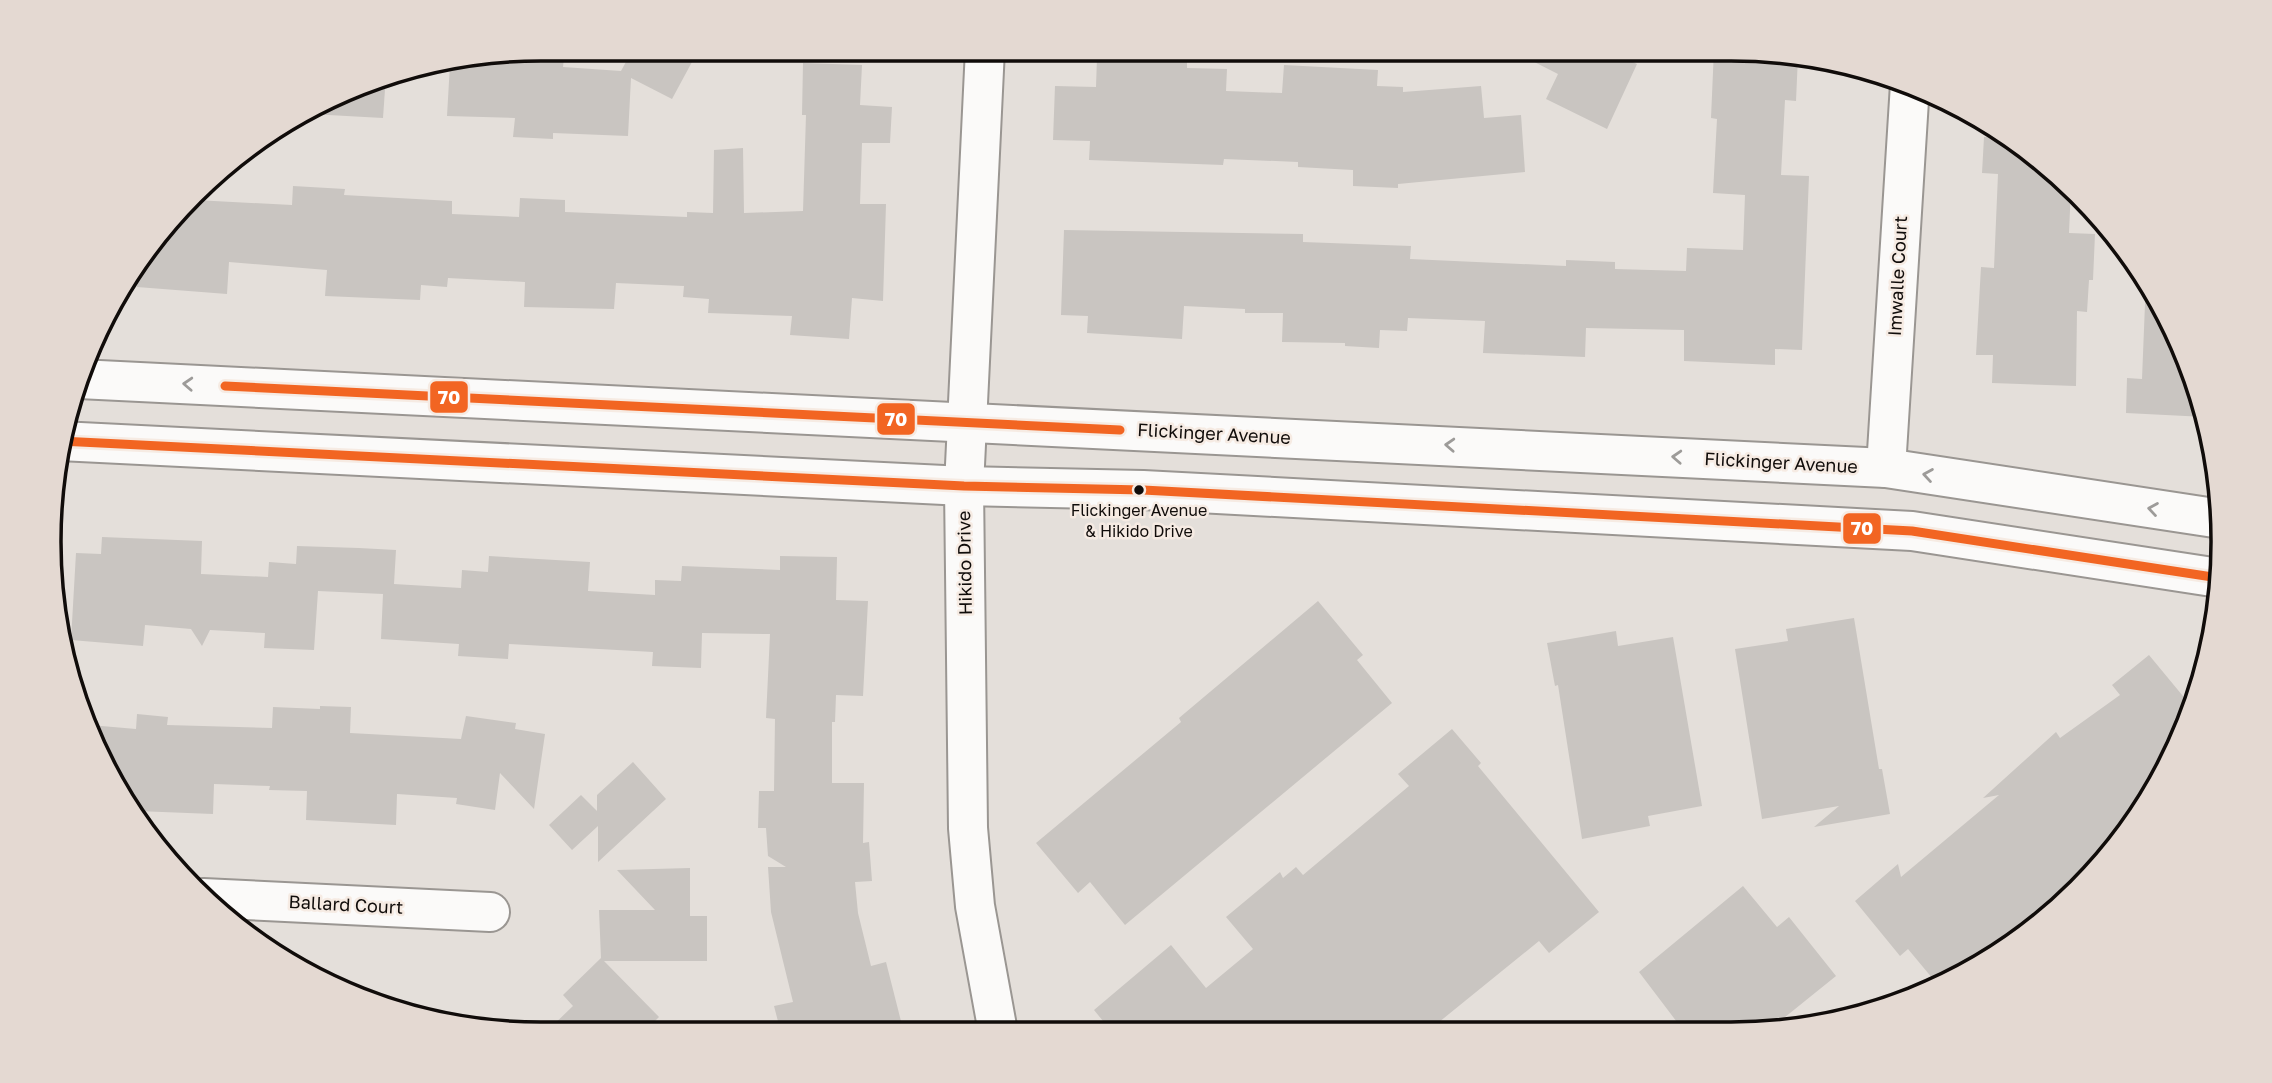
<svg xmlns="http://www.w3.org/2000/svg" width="2272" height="1083" viewBox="0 0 2272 1083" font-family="'Golos Text',sans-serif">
	<rect width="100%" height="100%" fill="#e4dfda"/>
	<g fill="#c9c5c1">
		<path d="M 542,49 L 565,49 L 563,67 L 621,71 L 633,49 L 699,49 L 672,99 L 631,78 L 628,136 L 553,133 L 553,139 L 513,137 L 515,118 L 447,116 L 450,64 L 468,61 L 517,63 L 518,53 Z"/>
		<path d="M 1509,49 L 1605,49 L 1637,64 L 1607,129 L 1546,99 L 1558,74 Z"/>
		<path d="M 1714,49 L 1798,56 L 1796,101 L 1785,100 L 1781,175 L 1809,176 L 1802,350 L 1775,349 L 1775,365 L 1684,361 L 1684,330 L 1586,328 L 1585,357 L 1483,353 L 1485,321 L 1408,318 L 1407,331 L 1380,330 L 1379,348 L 1345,346 L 1345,343 L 1282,342 L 1283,313 L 1245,313 L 1245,309 L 1184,306 L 1182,339 L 1087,333 L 1088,316 L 1061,315 L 1064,230 L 1303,234 L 1303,242 L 1411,246 L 1410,259 L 1566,266 L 1566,260 L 1615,262 L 1615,269 L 1686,271 L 1687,248 L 1743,250 L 1745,195 L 1713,193 L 1717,119 L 1711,118 Z"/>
		<path d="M 1097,57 L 1187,60 L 1187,68 L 1227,69 L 1226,91 L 1282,93 L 1284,65 L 1378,70 L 1377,86 L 1403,87 L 1403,92 L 1481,86 L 1484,118 L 1521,115 L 1525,172 L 1398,184 L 1398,188 L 1353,186 L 1353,170 L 1298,167 L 1298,162 L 1224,159 L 1223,165 L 1089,160 L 1090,141 L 1053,140 L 1055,86 L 1096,87 Z"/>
		<path d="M 803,63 L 862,65 L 860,105 L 892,107 L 890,143 L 862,143 L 860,204 L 886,204 L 883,301 L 852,298 L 849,339 L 790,335 L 792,316 L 708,313 L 709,299 L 683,297 L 684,286 L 616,283 L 614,309 L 524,307 L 525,282 L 448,278 L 447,287 L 421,285 L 420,300 L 325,296 L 327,270 L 229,262 L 227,294 L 137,287 L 139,261 L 195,200 L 292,205 L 293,186 L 345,189 L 344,195 L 452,201 L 452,214 L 519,217 L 520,198 L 565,200 L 565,212 L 687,217 L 687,212 L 713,213 L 714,150 L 743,148 L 744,213 L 803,211 L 806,115 L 802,115 Z"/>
		<path d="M 386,75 L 383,118 L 310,114 L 383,75 Z"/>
		<path d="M 1984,137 L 2011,138 L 2071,187 L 2069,233 L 2095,234 L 2093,280 L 2089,280 L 2087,312 L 2077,311 L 2076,386 L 1992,383 L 1993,355 L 1976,355 L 1981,267 L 1994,268 L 1998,174 L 1982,173 Z"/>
		<path d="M 2146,279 L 2186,353 L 2205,417 L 2126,413 L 2127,378 L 2142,379 Z"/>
		<path d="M 102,537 L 202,541 L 201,574 L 268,577 L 269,562 L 296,564 L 297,546 L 359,548 L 396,550 L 394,584 L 461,588 L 462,570 L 488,572 L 489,556 L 590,562 L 588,591 L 655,595 L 655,580 L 681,581 L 682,566 L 780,570 L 780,556 L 837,557 L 836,600 L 868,601 L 863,696 L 836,695 L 835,722 L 832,722 L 832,783 L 864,783 L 863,843 L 869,842 L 872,881 L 855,882 L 858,913 L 871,966 L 886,962 L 904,1033 L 781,1033 L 774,1006 L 793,1002 L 771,912 L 768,867 L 786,867 L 768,856 L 766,828 L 758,828 L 759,791 L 774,791 L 775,719 L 766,718 L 770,634 L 702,633 L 701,668 L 652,666 L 653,652 L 509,644 L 508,659 L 458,656 L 459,644 L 381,639 L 383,594 L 318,591 L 314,650 L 264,648 L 265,633 L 210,630 L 202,646 L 191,629 L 145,625 L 143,646 L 71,640 L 76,553 L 101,554 Z"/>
		<path d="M 1318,601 L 1363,655 L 1357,660 L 1392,703 L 1125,925 L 1090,882 L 1078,893 L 1036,843 L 1181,722 L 1179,718 Z"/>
		<path d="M 1854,618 L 1879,769 L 1882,769 L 1890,814 L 1814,827 L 1839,806 L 1762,819 L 1735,649 L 1788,641 L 1786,629 Z"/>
		<path d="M 1616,631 L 1618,646 L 1673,637 L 1702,806 L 1648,816 L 1650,826 L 1582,839 L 1558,685 L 1555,686 L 1547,643 Z"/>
		<path d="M 2149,655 L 2192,707 L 2185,730 L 2122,840 L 1973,965 L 1938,985 L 1908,949 L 1900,956 L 1855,901 L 1898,864 L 1901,877 L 1999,795 L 1983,798 L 2056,732 L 2060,738 L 2120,695 L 2112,685 Z"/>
		<path d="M 320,706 L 351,707 L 350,733 L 461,739 L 466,716 L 516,723 L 515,729 L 545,734 L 534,809 L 500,773 L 495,810 L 456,804 L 457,798 L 397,794 L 396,825 L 306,820 L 307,791 L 269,790 L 270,786 L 214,784 L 213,814 L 137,811 L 100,760 L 90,725 L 136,729 L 137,714 L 168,717 L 167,725 L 272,728 L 273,707 L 320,709 Z"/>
		<path d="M 1452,729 L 1481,763 L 1478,766 L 1599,912 L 1549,953 L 1539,941 L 1428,1031 L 1112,1032 L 1094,1010 L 1171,945 L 1206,988 L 1253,949 L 1226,917 L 1280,872 L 1283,878 L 1296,867 L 1303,875 L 1409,786 L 1398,774 Z"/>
		<path d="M 633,762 L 666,799 L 598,862 L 598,826 L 572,850 L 549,825 L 581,795 L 597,811 L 597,795 Z"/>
		<path d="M 690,868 L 690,916 L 707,916 L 707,961 L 604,961 L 659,1017 L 642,1034 L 544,1034 L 573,1006 L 563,995 L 601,958 L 599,910 L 655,910 L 617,870 Z"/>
		<path d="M 1743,886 L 1777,927 L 1789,917 L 1836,976 L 1769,1030 L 1683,1030 L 1639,972 Z"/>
	</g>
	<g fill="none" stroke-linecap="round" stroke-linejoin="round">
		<defs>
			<g id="minor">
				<path d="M 985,49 L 964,486 L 968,828 L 975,906 L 998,1032"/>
				<path d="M 1886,468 L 1910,84"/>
				<path d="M 203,898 L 490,912"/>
			</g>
			<g id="major">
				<path d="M 79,379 L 1886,468 L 2221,519"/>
				<path d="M 60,441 L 964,486 L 1143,490 L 1912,531 L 2219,578"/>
			</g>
		</defs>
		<use href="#minor" stroke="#9a9692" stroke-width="42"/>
		<use href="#major" stroke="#9a9692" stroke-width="42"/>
		<use href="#minor" stroke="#fbfaf9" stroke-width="38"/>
		<use href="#major" stroke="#fbfaf9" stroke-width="38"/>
		<defs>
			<g id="bus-1">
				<path d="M 225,386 L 1120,430"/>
				<path d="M 60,441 L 964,486 L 1143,490 L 1912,531 L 2219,578"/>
			</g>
		</defs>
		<use href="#bus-1" stroke="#f6ebe3" stroke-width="14"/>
		<use href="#bus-1" stroke="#f26522" stroke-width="9"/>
	</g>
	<defs><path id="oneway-chevron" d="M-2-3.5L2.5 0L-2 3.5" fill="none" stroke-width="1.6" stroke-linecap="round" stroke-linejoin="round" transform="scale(1.75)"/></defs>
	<g stroke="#9d9b99">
		<use href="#oneway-chevron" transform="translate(188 384) rotate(-177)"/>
		<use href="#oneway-chevron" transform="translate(1450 445) rotate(-177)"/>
		<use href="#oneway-chevron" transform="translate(1677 457) rotate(-177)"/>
		<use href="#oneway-chevron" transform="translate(1928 475) rotate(-171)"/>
		<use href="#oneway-chevron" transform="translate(2153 509) rotate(-171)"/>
	</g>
	<circle fill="#100c0a" stroke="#f6ebe3" stroke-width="2.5" cx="1139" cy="490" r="6"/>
	<g text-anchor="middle" stroke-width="5" stroke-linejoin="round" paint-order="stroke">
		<g font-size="16" fill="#100c0a" stroke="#f6ebe3">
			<text x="1139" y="516">Flickinger Avenue<tspan x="1139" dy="21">&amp; Hikido Drive</tspan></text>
		</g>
		<g font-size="18" fill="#100c0a" stroke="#f6ebe3">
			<text transform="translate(1898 276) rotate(-87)" y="6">Imwalle Court</text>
			<text transform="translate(1214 434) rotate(3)" y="6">Flickinger Avenue</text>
			<text transform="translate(1781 463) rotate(3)" y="6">Flickinger Avenue</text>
			<text transform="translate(965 563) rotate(-91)" y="6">Hikido Drive</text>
			<text transform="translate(346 905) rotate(3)" y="6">Ballard Court</text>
		</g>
	</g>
	<path d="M0 0H2272V1083H0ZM541 61H1731A480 480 0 0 1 2211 541V542A480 480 0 0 1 1731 1022H541A480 480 0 0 1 61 542V541A480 480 0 0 1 541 61Z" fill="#e4d9d2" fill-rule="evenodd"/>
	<path fill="none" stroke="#100c0a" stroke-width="3.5" d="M541 61H1731A480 480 0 0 1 2211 541V542A480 480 0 0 1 1731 1022H541A480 480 0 0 1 61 542V541A480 480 0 0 1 541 61Z"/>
	<g stroke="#f6ebe3" stroke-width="2.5">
		<rect x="429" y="380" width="40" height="34" rx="7" fill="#f26522"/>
		<rect x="876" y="402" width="40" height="34" rx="7" fill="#f26522"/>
		<rect x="1842" y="512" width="40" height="33" rx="7" fill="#f26522"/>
	</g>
	<g font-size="19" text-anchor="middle" font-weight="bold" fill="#fff">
		<text x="449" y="404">70</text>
		<text x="896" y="426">70</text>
		<text x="1862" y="535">70</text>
	</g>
</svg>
